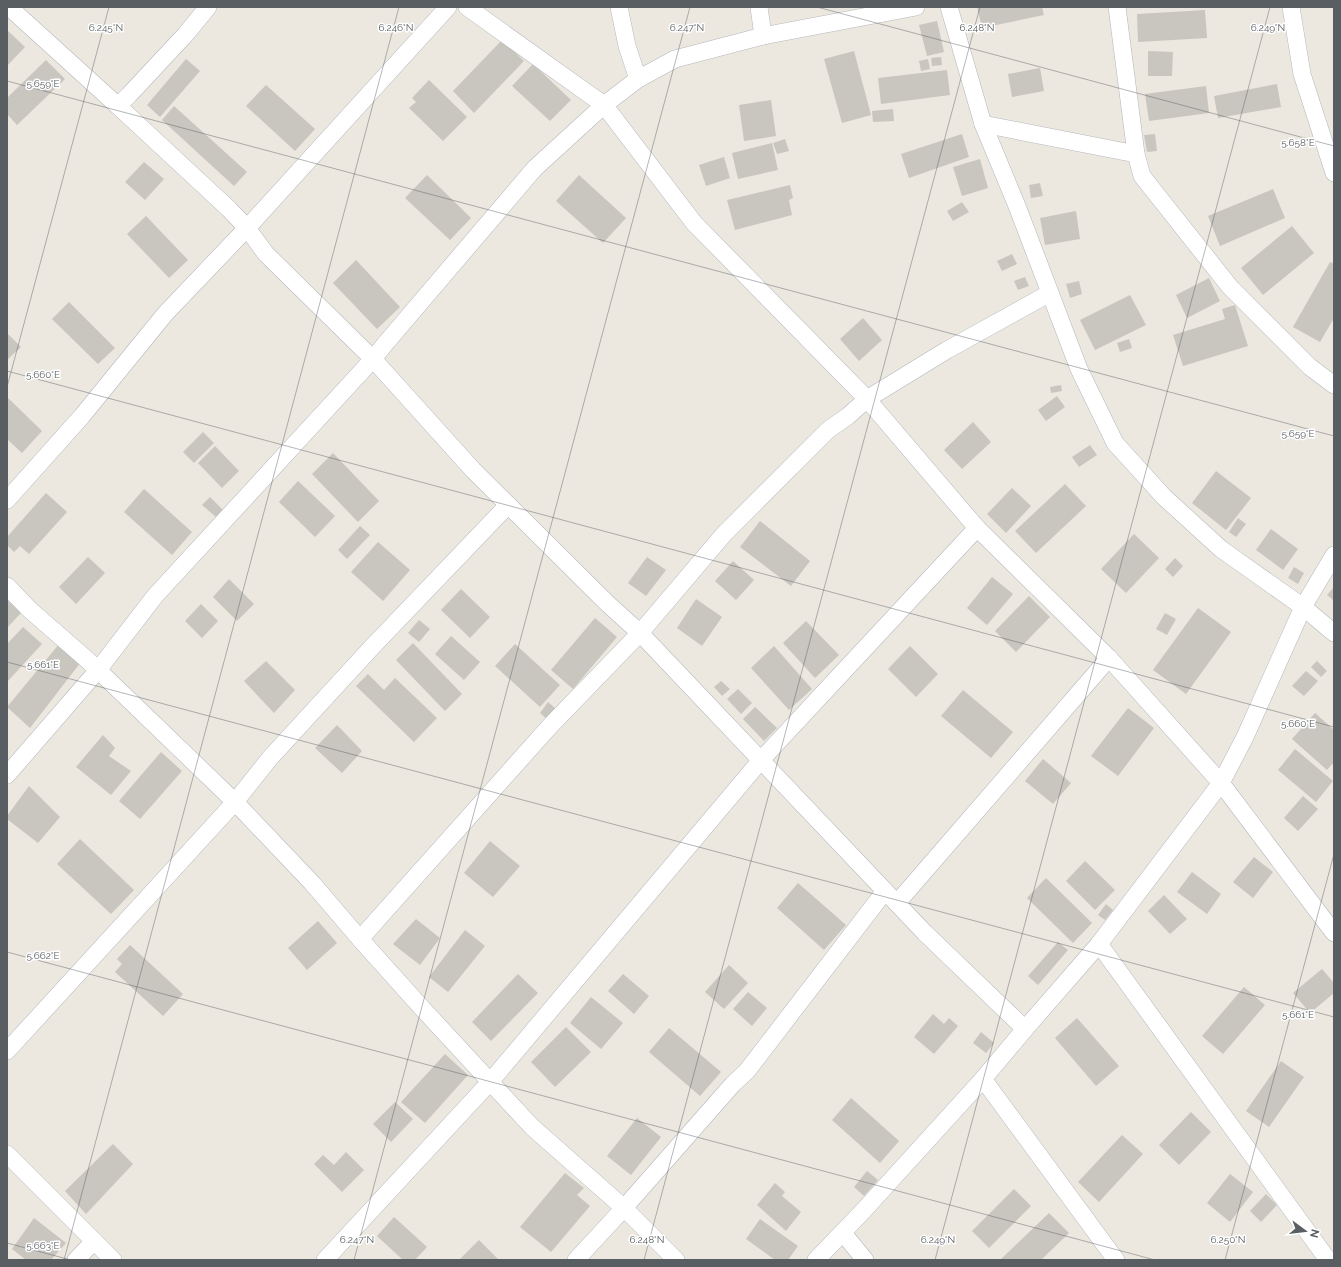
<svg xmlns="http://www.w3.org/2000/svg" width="1341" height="1267" viewBox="0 0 1341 1267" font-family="Raleway,sans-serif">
	<rect width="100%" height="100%" fill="#ece8e0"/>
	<g fill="#c9c5bf">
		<path d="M 977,7 L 1042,7 L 1044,15 L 982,28 Z"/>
		<path d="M 1205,10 L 1207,38 L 1138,42 L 1137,14 Z"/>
		<path d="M 937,21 L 944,52 L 927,56 L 919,25 Z"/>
		<path d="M 7,30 L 25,47 L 7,66 Z"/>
		<path d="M 502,40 L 524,61 L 474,113 L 453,91 Z"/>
		<path d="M 854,51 L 871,115 L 842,123 L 824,59 Z"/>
		<path d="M 1148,51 L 1173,52 L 1172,76 L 1148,76 Z"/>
		<path d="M 941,57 L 942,65 L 932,66 L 931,58 Z"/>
		<path d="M 186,59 L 200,71 L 160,117 L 147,105 Z"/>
		<path d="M 928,59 L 930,69 L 921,71 L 919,61 Z"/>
		<path d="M 46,60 L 65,79 L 17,125 L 7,114 L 7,98 Z"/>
		<path d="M 533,64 L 571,100 L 550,121 L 512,86 Z"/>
		<path d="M 1040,68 L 1044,91 L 1012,97 L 1008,74 Z"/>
		<path d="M 947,70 L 950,95 L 881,104 L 878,78 Z"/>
		<path d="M 429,80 L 467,117 L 443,141 L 409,108 L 416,102 L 412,98 Z"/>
		<path d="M 1277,84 L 1281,107 L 1218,118 L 1214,96 Z"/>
		<path d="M 266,85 L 315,129 L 295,151 L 246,106 Z"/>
		<path d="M 1206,86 L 1209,113 L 1149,121 L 1145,94 Z"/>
		<path d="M 771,100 L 776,136 L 744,141 L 739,105 Z"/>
		<path d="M 174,106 L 247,172 L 234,186 L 162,120 Z"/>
		<path d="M 893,109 L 894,121 L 873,122 L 872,111 Z"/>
		<path d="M 962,134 L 969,157 L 909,178 L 901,154 Z"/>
		<path d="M 1155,134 L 1157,151 L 1147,152 L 1144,135 Z"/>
		<path d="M 785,139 L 789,151 L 777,154 L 773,143 Z"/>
		<path d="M 772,143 L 778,170 L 738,179 L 732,153 Z"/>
		<path d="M 724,157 L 730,178 L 706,186 L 699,165 Z"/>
		<path d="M 980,159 L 988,188 L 962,196 L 953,167 Z"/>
		<path d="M 144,162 L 164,179 L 145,200 L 125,182 Z"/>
		<path d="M 427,175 L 471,218 L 450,240 L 405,198 Z"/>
		<path d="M 579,175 L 626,218 L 603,243 L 556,201 Z"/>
		<path d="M 1040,183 L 1043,196 L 1031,198 L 1029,185 Z"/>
		<path d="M 790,185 L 793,198 L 789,200 L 792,215 L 735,230 L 727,200 Z"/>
		<path d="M 1273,189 L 1285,218 L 1220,246 L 1208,216 Z"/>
		<path d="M 962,202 L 969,212 L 953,221 L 947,211 Z"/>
		<path d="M 1076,211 L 1080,239 L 1045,245 L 1040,218 Z"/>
		<path d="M 146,216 L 188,260 L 169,278 L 127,234 Z"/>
		<path d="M 1292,226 L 1314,253 L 1263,295 L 1241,268 Z"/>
		<path d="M 1012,254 L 1017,264 L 1002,271 L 997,261 Z"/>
		<path d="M 356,260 L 400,307 L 377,329 L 333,283 Z"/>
		<path d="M 1330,262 L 1334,264 L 1334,318 L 1320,342 L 1293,327 Z"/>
		<path d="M 1025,277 L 1029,286 L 1018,290 L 1014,281 Z"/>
		<path d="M 1209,278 L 1220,301 L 1187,318 L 1176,295 Z"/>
		<path d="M 1079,281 L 1082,294 L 1070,298 L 1066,284 Z"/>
		<path d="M 1130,295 L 1146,325 L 1095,350 L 1080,320 Z"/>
		<path d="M 69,302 L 115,348 L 98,364 L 52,319 Z"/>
		<path d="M 1235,305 L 1248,346 L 1183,366 L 1173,335 L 1225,319 L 1222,309 Z"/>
		<path d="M 863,318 L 882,340 L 859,361 L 840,339 Z"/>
		<path d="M 7,333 L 21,347 L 7,360 Z"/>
		<path d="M 1129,339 L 1132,348 L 1120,352 L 1117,343 Z"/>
		<path d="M 1061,385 L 1062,391 L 1051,393 L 1050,387 Z"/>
		<path d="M 1057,396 L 1065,407 L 1046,421 L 1038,410 Z"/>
		<path d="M 7,397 L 42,431 L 22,453 L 7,439 Z"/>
		<path d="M 973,422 L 991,442 L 962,469 L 944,450 Z"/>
		<path d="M 203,432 L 214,443 L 194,463 L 183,452 Z"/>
		<path d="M 1090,445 L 1097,455 L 1079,467 L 1072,457 Z"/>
		<path d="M 215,446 L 239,471 L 222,488 L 198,463 Z"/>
		<path d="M 333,453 L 379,501 L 358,522 L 312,474 Z"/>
		<path d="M 1216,471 L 1251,498 L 1226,530 L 1192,503 Z"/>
		<path d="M 298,481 L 335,516 L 315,537 L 279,502 Z"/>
		<path d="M 1065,484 L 1086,506 L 1036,553 L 1015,531 Z"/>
		<path d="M 1012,488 L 1031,506 L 1006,533 L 987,514 Z"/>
		<path d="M 144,489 L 192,532 L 172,555 L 124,512 Z"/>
		<path d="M 46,493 L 67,512 L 29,554 L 20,546 L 14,552 L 7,545 L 7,537 Z"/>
		<path d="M 210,497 L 223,510 L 216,517 L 202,505 Z"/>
		<path d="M 1238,518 L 1246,524 L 1236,537 L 1229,532 Z"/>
		<path d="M 760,521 L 810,561 L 791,586 L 740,547 Z"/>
		<path d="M 360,526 L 370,535 L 347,559 L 338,550 Z"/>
		<path d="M 1271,529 L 1298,549 L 1283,570 L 1256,550 Z"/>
		<path d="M 1134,534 L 1159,558 L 1126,593 L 1101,569 Z"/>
		<path d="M 378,542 L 410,570 L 383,601 L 351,572 Z"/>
		<path d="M 88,557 L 105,573 L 76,604 L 59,587 Z"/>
		<path d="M 647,557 L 666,570 L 646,596 L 628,583 Z"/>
		<path d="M 1175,558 L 1183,566 L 1173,577 L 1165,569 Z"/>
		<path d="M 733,561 L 754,580 L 736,600 L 715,581 Z"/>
		<path d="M 1294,567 L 1304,573 L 1298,584 L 1288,578 Z"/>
		<path d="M 992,577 L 1013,594 L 987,625 L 967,608 Z"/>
		<path d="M 229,579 L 254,604 L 237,621 L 213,597 Z"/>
		<path d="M 1334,587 L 1334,601 L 1327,595 Z"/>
		<path d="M 461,589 L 490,617 L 470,638 L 441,610 Z"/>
		<path d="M 1029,596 L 1050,617 L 1016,652 L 995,631 Z"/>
		<path d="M 696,599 L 722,617 L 702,646 L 677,628 Z"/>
		<path d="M 7,600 L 21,613 L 7,628 Z"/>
		<path d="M 201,604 L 218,621 L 202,638 L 185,621 Z"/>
		<path d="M 1198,608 L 1231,632 L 1186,694 L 1153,670 Z"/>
		<path d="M 1165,613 L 1176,619 L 1167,635 L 1156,629 Z"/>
		<path d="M 595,618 L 617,637 L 573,689 L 551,670 Z"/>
		<path d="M 419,620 L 430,629 L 419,642 L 408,633 Z"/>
		<path d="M 806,621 L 839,655 L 815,678 L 783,643 Z"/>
		<path d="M 23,627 L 42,644 L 7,682 L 7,644 Z"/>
		<path d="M 451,636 L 480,662 L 464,680 L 435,654 Z"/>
		<path d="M 60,643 L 84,658 L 30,728 L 7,707 Z"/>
		<path d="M 413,643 L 462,694 L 445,711 L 396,660 Z"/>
		<path d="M 515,644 L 560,685 L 540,707 L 495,666 Z"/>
		<path d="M 774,646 L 812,689 L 789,710 L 751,668 Z"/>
		<path d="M 910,646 L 938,674 L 916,697 L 888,669 Z"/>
		<path d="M 266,661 L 295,690 L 274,713 L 244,681 Z"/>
		<path d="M 1317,661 L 1327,671 L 1321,677 L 1311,667 Z"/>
		<path d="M 1306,671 L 1318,681 L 1304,696 L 1292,686 Z"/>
		<path d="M 368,674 L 384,690 L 395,678 L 437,718 L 414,742 L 356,686 Z"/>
		<path d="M 721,681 L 730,689 L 722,696 L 714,687 Z"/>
		<path d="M 738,689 L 752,703 L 741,714 L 727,699 Z"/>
		<path d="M 963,690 L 1013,732 L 991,758 L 941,716 Z"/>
		<path d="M 548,702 L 556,709 L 547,719 L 540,713 Z"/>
		<path d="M 755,707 L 777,728 L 764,741 L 743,719 Z"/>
		<path d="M 1128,708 L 1154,728 L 1118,776 L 1091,756 Z"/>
		<path d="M 1315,713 L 1334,730 L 1334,762 L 1327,770 L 1292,739 Z"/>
		<path d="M 337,725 L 362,751 L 342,773 L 315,748 Z"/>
		<path d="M 103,735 L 115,748 L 109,756 L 131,771 L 111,795 L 76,767 Z"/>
		<path d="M 1295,749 L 1333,781 L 1316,802 L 1278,770 Z"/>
		<path d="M 161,752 L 182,771 L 140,819 L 119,801 Z"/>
		<path d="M 1043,759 L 1071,783 L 1053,804 L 1025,781 Z"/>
		<path d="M 29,786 L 60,817 L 38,843 L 7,819 L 7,816 Z"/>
		<path d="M 1303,796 L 1318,809 L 1298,831 L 1284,818 Z"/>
		<path d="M 80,839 L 134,890 L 111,914 L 57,864 Z"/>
		<path d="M 490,841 L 520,866 L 493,897 L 464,873 Z"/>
		<path d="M 1254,857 L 1273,872 L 1253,898 L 1233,882 Z"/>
		<path d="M 1085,861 L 1115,890 L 1095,910 L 1066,881 Z"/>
		<path d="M 1192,872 L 1221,894 L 1207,914 L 1177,892 Z"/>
		<path d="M 1046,878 L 1092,923 L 1073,943 L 1027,898 Z"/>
		<path d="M 798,883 L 846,925 L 824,950 L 777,908 Z"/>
		<path d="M 1164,895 L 1187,919 L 1170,934 L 1148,911 Z"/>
		<path d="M 1106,904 L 1113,910 L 1105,920 L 1098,915 Z"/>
		<path d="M 416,919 L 440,938 L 420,965 L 393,944 Z"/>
		<path d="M 318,921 L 337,943 L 307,970 L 288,948 Z"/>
		<path d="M 465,930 L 485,946 L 448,992 L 429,977 Z"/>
		<path d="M 1058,942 L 1068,950 L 1038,985 L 1028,976 Z"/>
		<path d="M 130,945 L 183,994 L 163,1016 L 115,972 L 122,964 L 117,959 Z"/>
		<path d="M 729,965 L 748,983 L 724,1009 L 705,992 Z"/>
		<path d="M 1322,969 L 1334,983 L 1334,993 L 1310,1013 L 1293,993 Z"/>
		<path d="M 518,974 L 538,993 L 491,1041 L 472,1022 Z"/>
		<path d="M 623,974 L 649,996 L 634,1014 L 608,991 Z"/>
		<path d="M 1244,987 L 1265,1005 L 1223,1054 L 1202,1036 Z"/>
		<path d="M 748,992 L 767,1008 L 752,1026 L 733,1009 Z"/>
		<path d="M 591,997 L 623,1023 L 601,1049 L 570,1023 Z"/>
		<path d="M 933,1014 L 944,1024 L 949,1018 L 958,1026 L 934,1054 L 914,1037 Z"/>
		<path d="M 1077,1018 L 1119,1066 L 1096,1086 L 1055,1038 Z"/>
		<path d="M 566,1027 L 591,1052 L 555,1087 L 531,1062 Z"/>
		<path d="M 669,1028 L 721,1072 L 700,1096 L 649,1052 Z"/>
		<path d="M 981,1032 L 994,1043 L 986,1053 L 973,1043 Z"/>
		<path d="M 445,1054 L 468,1075 L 425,1123 L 401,1102 Z"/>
		<path d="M 1281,1061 L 1304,1077 L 1269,1127 L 1246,1111 Z"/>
		<path d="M 851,1098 L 899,1141 L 880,1163 L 832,1120 Z"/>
		<path d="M 395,1102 L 413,1119 L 391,1142 L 373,1124 Z"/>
		<path d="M 1191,1112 L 1211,1132 L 1179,1165 L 1159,1145 Z"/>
		<path d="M 637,1118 L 661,1137 L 631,1175 L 607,1156 Z"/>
		<path d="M 1122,1135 L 1143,1154 L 1099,1202 L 1078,1182 Z"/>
		<path d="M 113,1144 L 133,1164 L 86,1214 L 65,1191 Z"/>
		<path d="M 346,1152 L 364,1170 L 342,1192 L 314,1164 L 323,1155 L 334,1165 Z"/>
		<path d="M 867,1171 L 878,1180 L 864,1196 L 854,1187 Z"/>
		<path d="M 565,1173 L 584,1188 L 577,1195 L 590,1206 L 551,1252 L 520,1227 Z"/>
		<path d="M 1230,1174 L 1253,1192 L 1230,1222 L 1207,1203 Z"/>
		<path d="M 775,1183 L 785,1192 L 782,1196 L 801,1212 L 786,1231 L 757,1205 Z"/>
		<path d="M 1014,1189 L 1031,1206 L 989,1248 L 972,1231 Z"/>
		<path d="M 1266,1194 L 1277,1205 L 1261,1222 L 1250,1211 Z"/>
		<path d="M 1049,1213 L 1069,1233 L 1041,1260 L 1000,1260 Z"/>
		<path d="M 394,1217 L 427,1247 L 415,1260 L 403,1260 L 377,1236 Z"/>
		<path d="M 34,1218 L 66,1243 L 51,1260 L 26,1260 L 12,1249 Z"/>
		<path d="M 760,1219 L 798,1246 L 788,1260 L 775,1260 L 746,1239 Z"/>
		<path d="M 479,1240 L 499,1260 L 459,1260 Z"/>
	</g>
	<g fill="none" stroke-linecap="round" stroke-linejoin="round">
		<defs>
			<g id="minor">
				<path d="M 9,7 L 118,106"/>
				<path d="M 208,7 L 185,35 L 129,95 L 118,106 L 229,209 L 247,228 L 266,254 L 373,359 L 473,470 L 608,604 L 640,633 L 925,933 L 1025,1029"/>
				<path d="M 467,7 L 604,105 L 694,223 L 867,399 L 947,350 L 1050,293"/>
				<path d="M 619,7 L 627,46 L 638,79"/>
				<path d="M 759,7 L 763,36"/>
				<path d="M 949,7 L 983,124 L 1017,206 L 1079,369 L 1115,443 L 1164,497 L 1221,549 L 1303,607 L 1334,633"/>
				<path d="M 1117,7 L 1136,154 L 1142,176 L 1230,287 L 1310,367 L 1334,385"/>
				<path d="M 1291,7 L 1302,74 L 1334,173"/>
				<path d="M 983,124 L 1136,154"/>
				<path d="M 7,500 L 82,416 L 165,314 L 247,228 L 448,7"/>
				<path d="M 7,586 L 30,610 L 84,657 L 98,670 L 155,596 L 373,359 L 385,344 L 535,168 L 604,105 L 638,79 L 675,59 L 763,36 L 916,7"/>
				<path d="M 7,775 L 98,670 L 235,802 L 312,883 L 360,939 L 421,1007 L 532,1127 L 624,1208 L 676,1260"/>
				<path d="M 897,903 L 1109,658"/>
				<path d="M 360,939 L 550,726 L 640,633 L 724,534 L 828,430 L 848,416 L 867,399 L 977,528 L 1109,658 L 1221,783 L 1334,933"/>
				<path d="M 1099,944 L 1328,1260"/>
				<path d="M 7,1051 L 235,802 L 270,758 L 372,647 L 508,505"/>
				<path d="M 983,1079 L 1116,1260"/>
				<path d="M 7,1154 L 113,1260"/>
				<path d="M 843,1233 L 865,1260"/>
				<path d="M 76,1260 L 94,1241"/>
				<path d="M 325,1260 L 490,1082 L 761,760 L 977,528"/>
				<path d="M 576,1260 L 624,1208 L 733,1084 L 747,1071 L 885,891"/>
				<path d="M 816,1260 L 864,1210 L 983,1079 L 1025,1029 L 1099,944 L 1221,783 L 1245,737 L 1303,607 L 1334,555"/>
			</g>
		</defs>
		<use href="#minor" stroke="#b3b7bb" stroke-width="18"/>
		<use href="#minor" stroke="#fff" stroke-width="17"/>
	</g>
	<path fill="none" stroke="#595e62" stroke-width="1" stroke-opacity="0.45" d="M 817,7 L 1334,146M 7,81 L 1334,436M 7,371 L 1334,727M 7,387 L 109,7M 7,662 L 1334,1017M 7,952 L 1155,1260M 7,1243 L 71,1260M 64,1260 L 399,7M 354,1260 L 690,7M 644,1260 L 980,7M 935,1260 L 1270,7M 1225,1260 L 1334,854"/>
	<g font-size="10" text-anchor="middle" fill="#595e62" stroke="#fff" stroke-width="3" stroke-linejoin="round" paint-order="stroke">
		<text x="106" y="31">6.245°N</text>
		<text x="396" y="31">6.246°N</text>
		<text x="687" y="31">6.247°N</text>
		<text x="977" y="31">6.248°N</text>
		<text x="1268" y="31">6.249°N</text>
		<text x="43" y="87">5.659°E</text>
		<text x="1298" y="146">5.658°E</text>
		<text x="43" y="378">5.660°E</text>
		<text x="1298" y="437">5.659°E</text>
		<text x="43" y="668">5.661°E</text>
		<text x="1298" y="727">5.660°E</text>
		<text x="43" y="959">5.662°E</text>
		<text x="1298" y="1018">5.661°E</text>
		<text x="357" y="1243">6.247°N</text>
		<text x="647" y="1243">6.248°N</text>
		<text x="938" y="1243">6.249°N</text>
		<text x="1228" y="1243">6.250°N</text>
		<text x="43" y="1249">5.663°E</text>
	</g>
	<rect width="1341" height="1267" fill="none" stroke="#595e62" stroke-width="16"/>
	<g transform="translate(1305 1231) rotate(105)" stroke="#ffffff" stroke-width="3" paint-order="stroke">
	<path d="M0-3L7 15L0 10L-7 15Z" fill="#595e62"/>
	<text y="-6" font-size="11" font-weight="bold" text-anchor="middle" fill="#595e62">N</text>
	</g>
</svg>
